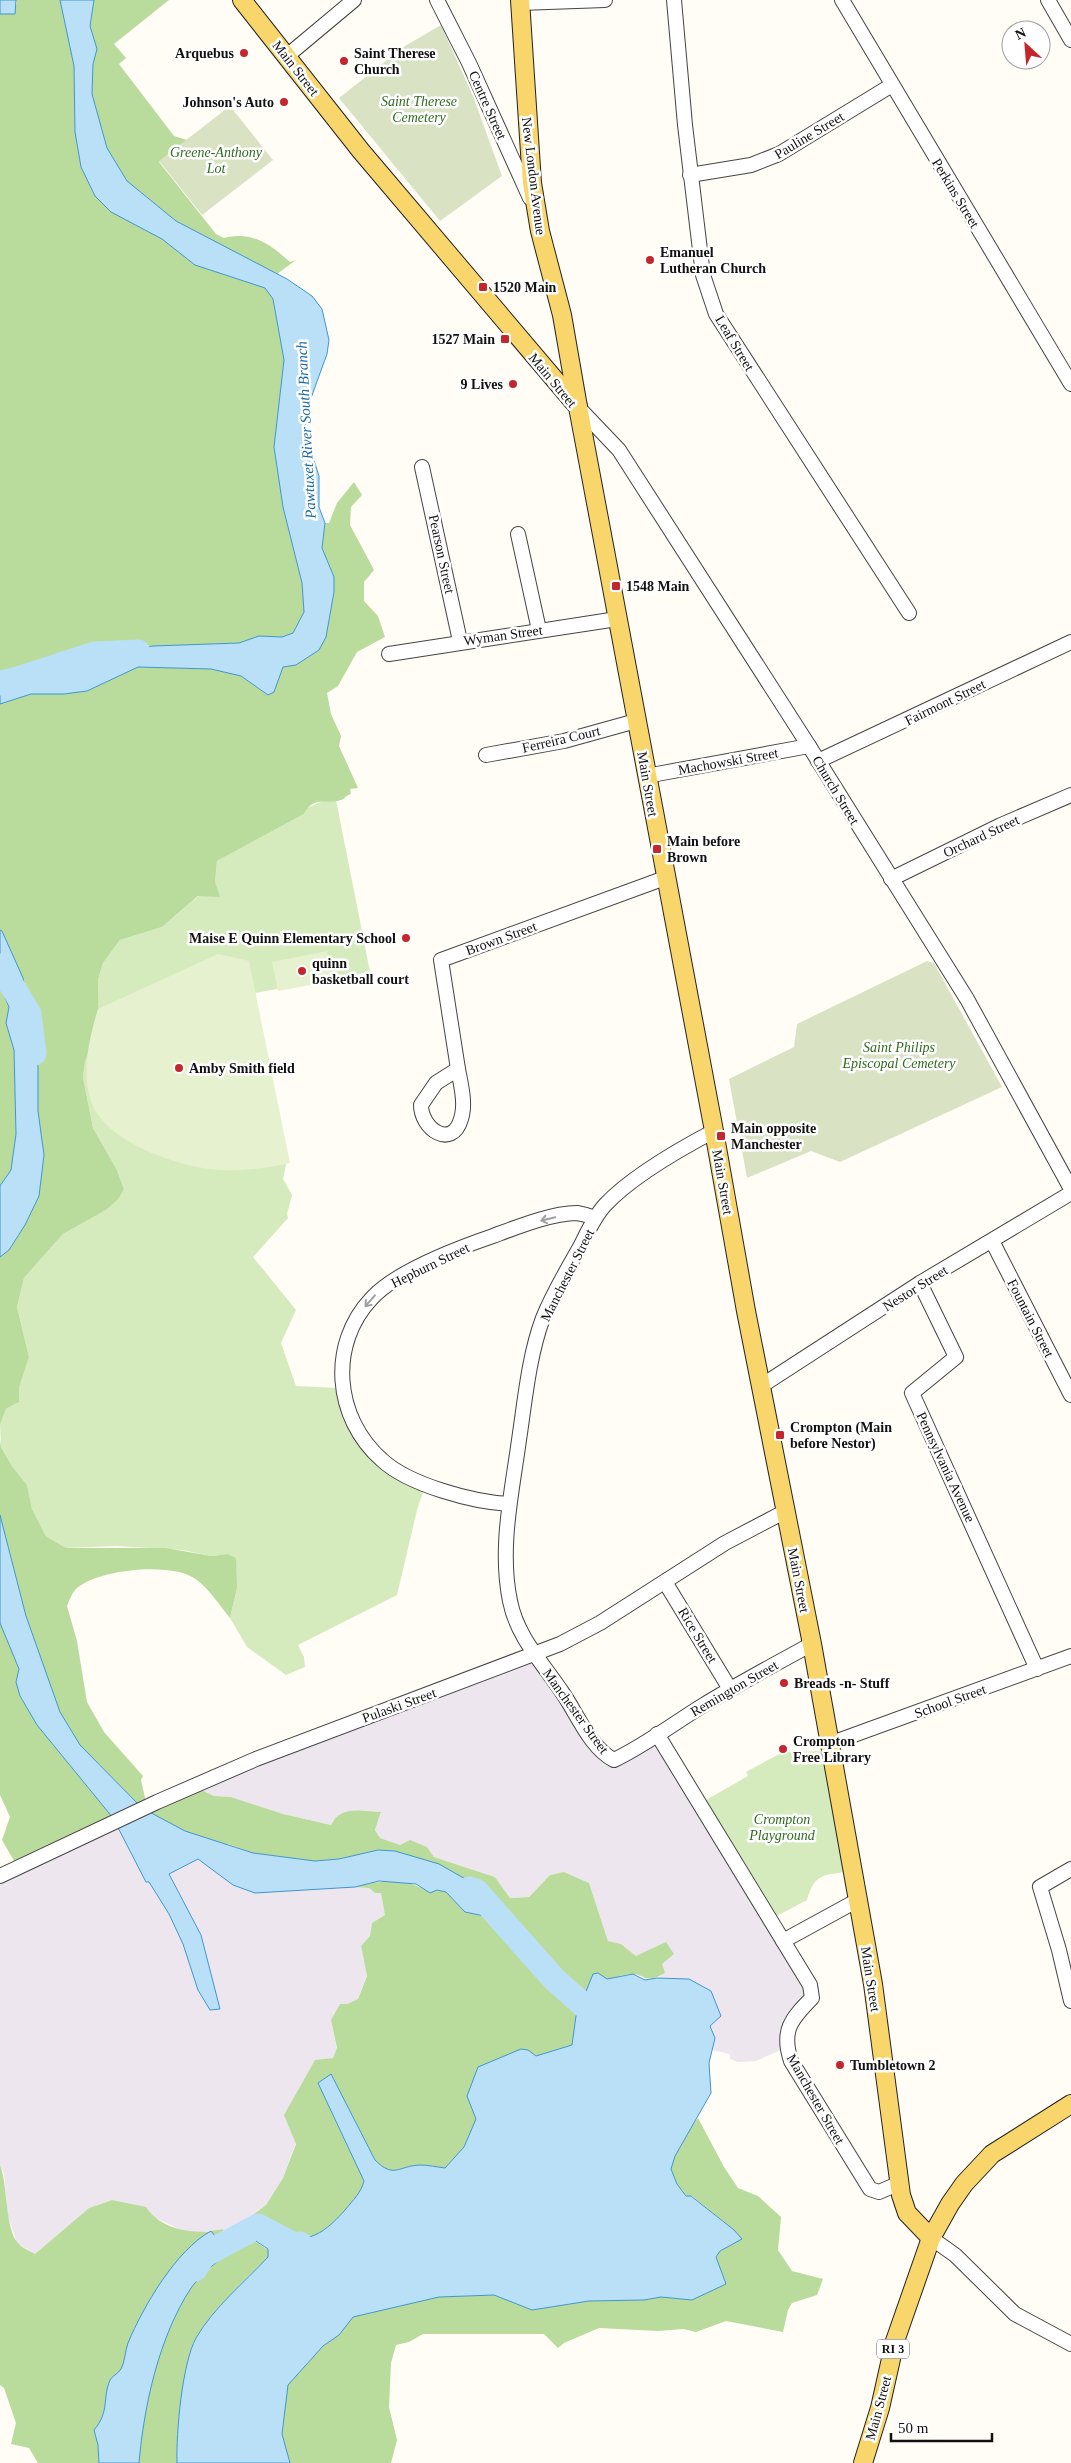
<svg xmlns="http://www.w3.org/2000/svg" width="1071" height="2463" viewBox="0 0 1071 2463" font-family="Georgia,serif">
	<rect width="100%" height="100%" fill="#fffdf5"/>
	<g fill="#eee6ef">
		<path d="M 532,1653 L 607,1756 L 655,1734 L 812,1994 L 785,2048 L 756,2061 L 738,2062 L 730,2059 L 730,2054 L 712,2050 L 715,2038 L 710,2026 L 657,1978 L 665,1973 L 636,1956 L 621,1944 L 608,1941 L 589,1883 L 564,1872 L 550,1875 L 529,1897 L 510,1898 L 495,1877 L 434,1857 L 427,1847 L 400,1845 L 380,1838 L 375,1830 L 381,1813 L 333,1820 L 331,1825 L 283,1814 L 231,1797 L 214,1796 L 193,1786 Z"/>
		<path d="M 113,1818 L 146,1882 L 151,1881 L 149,1883 L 169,1914 L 183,1944 L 209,1969 L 201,1935 L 169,1873 L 198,1859 L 233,1885 L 354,1886 L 369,1888 L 375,1893 L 381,1893 L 386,1915 L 372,1923 L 370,1937 L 361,1946 L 367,1975 L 358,1999 L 347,2004 L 331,2020 L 337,2049 L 333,2058 L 326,2060 L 283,2178 L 266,2205 L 250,2217 L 251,2225 L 247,2227 L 247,2233 L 253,2243 L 234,2251 L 229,2248 L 223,2229 L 210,2232 L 185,2232 L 125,2203 L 112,2200 L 89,2208 L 35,2254 L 17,2243 L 8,2216 L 4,2174 L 0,2165 L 0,1876 Z"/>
	</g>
	<g fill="#d5ebbd">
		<path d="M 325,800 L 336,800 L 370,972 L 255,993 L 286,1165 L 283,1179 L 292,1195 L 287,1214 L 288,1218 L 253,1257 L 296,1310 L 281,1343 L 296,1386 L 338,1388 L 378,1455 L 426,1483 L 417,1510 L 397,1595 L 298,1645 L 304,1657 L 305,1667 L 286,1675 L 247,1647 L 230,1618 L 237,1588 L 227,1554 L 212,1556 L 182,1550 L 116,1546 L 66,1548 L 46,1536 L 32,1509 L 27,1485 L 12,1466 L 1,1447 L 0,1425 L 6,1409 L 19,1402 L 19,1388 L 29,1357 L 17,1307 L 24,1278 L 63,1234 L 106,1210 L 124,1189 L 117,1170 L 93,1128 L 83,1077 L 85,1062 L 99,1022 L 98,980 L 103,963 L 120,940 L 162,927 L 215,882 L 217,861 L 304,814 L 307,808 Z"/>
		<path d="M 828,1751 L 849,1871 C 824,1876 815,1872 807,1900 L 771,1919 L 699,1804 L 748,1776 L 746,1772 L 783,1752 Z"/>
	</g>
	<g fill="#b9dc9c">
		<path d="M 16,0 L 60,0 L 74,66 L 75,132 L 81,167 L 95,196 L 112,212 L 162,239 L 195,265 L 265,288 L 273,299 L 284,360 L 274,447 L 283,507 L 302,583 L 304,612 L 293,633 L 282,637 L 259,636 L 239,643 L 153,646 L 34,664 L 9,675 L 0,676 L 0,14 L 17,4 Z"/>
		<path d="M 94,0 L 169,0 L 114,44 L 126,58 L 119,64 L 174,136 L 187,140 L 159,162 L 216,234 L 224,238 C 252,231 270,244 290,262 L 296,260 L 277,274 L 176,221 L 127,181 L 107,148 L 92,94 L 93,64 L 97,49 L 90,26 Z"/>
		<path d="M 354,482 L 362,495 L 351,507 L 350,525 L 374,570 L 364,582 L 364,601 L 378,616 L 385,637 L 357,652 L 338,686 L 327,693 L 331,714 L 341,736 L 339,746 L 358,788 L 350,789 L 351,794 C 346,795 345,799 341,800 C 329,805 313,795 304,814 L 217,861 L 215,882 L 220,897 L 198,896 L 162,927 L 120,940 L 103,963 L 98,980 L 99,1022 L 85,1062 L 83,1077 L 93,1128 L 117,1170 L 124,1189 L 118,1199 L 106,1210 L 63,1234 L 24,1278 L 17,1307 L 29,1357 L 19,1388 L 19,1402 L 6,1409 L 0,1425 L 0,1257 L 9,1250 L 25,1225 L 39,1196 L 44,1155 L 38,1111 L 38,1067 L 23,978 L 2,931 L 0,930 L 0,704 L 31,694 L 64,694 L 87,691 L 138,667 L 211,669 L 241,676 L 268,695 L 283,667 L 296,665 L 326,637 L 334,592 L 334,577 L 322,548 L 325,523 L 329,523 L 337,503 Z"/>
		<path d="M 0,986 L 9,1007 L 6,1023 L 14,1050 L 16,1134 L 11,1170 L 0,1186 Z"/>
		<path d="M 0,1440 L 1,1447 L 12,1466 L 27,1485 L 32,1509 L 46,1536 L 66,1548 L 165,1548 L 212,1556 L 227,1554 L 236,1558 L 237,1588 L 230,1618 C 220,1606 210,1590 197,1580 C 174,1561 97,1569 76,1589 C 72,1593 69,1601 67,1606 L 77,1641 L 87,1702 L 104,1732 L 143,1776 L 141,1780 L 147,1807 L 193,1786 L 214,1796 L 231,1797 L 283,1814 L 331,1825 C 340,1805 363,1811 381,1812 L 375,1830 L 380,1838 L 400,1845 L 410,1840 L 427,1847 L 434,1857 L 495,1877 L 510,1898 L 529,1897 L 550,1875 L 564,1872 L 589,1883 L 608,1941 L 621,1944 L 636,1956 L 666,1942 L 674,1954 L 662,1964 L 665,1973 C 643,1985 647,1974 631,1974 C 624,1974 614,1978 607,1980 L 598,1973 L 576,2016 L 572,2045 L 536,2056 L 528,2050 L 467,2096 L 476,2119 L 464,2147 L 445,2168 C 437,2167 428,2165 420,2165 C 398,2166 394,2179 375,2160 L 331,2074 L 318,2083 L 364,2181 C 361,2193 353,2200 345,2210 C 311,2249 295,2241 251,2225 L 250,2217 L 266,2205 L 283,2178 L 296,2144 L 284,2115 L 315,2060 L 333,2058 L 337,2048 L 331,2020 L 340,2004 L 347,2004 L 358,1999 L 367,1976 L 361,1946 L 370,1936 L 372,1923 L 385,1915 L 381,1893 L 375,1893 L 369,1888 L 355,1887 C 382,1880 406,1877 430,1893 L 437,1890 L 446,1892 L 465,1912 L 488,1917 L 378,1850 L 339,1859 L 315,1861 L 253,1853 L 228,1844 L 224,1846 L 185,1831 L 142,1808 L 80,1745 L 60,1712 L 26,1616 L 0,1515 Z"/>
		<path d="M 0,1623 L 19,1669 L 16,1682 L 20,1696 L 37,1725 L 113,1818 L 17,1866 L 2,1840 L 10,1817 L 0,1795 Z"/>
		<path d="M 698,2118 L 724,2167 L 738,2188 L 758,2196 L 781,2217 L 778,2250 L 792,2271 L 823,2279 L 817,2295 L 792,2303 L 788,2310 L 783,2332 L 726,2321 L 696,2332 L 683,2329 L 658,2331 L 599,2328 L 564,2343 L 558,2348 L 544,2334 L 423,2334 L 409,2342 L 396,2345 L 391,2363 L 389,2407 L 397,2440 L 391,2463 L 290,2463 L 282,2434 L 288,2385 L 323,2346 L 339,2335 L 353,2317 L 439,2297 L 494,2295 L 532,2310 L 589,2301 L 644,2300 L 661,2297 L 692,2300 L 726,2284 L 716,2257 L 719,2251 L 741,2239 L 734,2230 L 692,2196 L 687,2196 C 681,2189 671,2178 671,2168 C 672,2157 691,2127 698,2118 Z"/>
		<path d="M 0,2165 C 8,2185 5,2229 18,2243 C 22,2248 30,2251 35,2254 L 89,2208 L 112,2200 L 146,2207 C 161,2229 186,2232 210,2232 C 177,2250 141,2309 128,2344 C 125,2352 125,2363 121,2370 C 118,2374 112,2376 110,2380 C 102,2400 110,2411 94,2430 L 98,2445 L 99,2463 L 38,2463 L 29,2448 L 11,2444 L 16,2423 L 4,2388 L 0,2385 Z"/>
		<path d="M 223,2229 L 229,2248 L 234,2251 L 253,2243 L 253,2240 L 268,2250 L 268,2257 C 244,2282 214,2307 196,2338 C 182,2364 176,2433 177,2463 L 139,2463 C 144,2405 159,2337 191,2288 C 199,2277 211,2267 221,2258 L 218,2240 L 211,2231 Z"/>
	</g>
	<g fill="#d9e3c4">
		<path d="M 441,25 L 473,96 L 502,176 L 440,221 L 339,98 L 405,46 Z"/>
		<path d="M 230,106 L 273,160 L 202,215 L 159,161 Z"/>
		<path d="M 927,961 L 934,963 L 1002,1087 L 840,1162 L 811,1151 L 747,1178 L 729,1079 L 794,1047 L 797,1024 Z"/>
	</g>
	<g fill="#e6f2cf">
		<path d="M 327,951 L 332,981 L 278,991 L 272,962 Z"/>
		<path d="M 218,954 L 249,961 L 290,1163 C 267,1168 246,1171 222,1170 C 184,1169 110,1144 93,1106 C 80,1076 89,1039 98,1009 Z"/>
	</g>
	<g fill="#b9e0f7" stroke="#3f96cf">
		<path d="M 0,0 L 16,0 L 15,14 L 0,14 Z"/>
		<path d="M 60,0 L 94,0 L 90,26 L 97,49 L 93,64 L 92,94 L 107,148 L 127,181 L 176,221 L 287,279 L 312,296 L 322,309 L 329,340 L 327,354 L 307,409 L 305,432 L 319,476 L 319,507 L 325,523 L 322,548 L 334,577 L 334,592 L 326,637 L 319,650 L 296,665 L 283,667 L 274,692 L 268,695 L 241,676 L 211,669 L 138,667 L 87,691 L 64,694 L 31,694 L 0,704 L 0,676 L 9,675 L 34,664 L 153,646 L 239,643 L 259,636 L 282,637 L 293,633 L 304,612 L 302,583 L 283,507 L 274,447 L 284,360 L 273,299 L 265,288 L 195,265 L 162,239 L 111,212 L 95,196 L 81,167 L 75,132 L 74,66 Z"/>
		<path d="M 0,930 L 2,931 L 23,978 L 38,1067 L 38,1111 L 44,1155 L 39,1196 L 25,1225 L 9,1250 L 0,1257 L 0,1186 L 11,1170 L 16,1134 L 14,1050 L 6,1023 L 9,1007 L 0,986 Z"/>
		<path d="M 0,1515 L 26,1616 L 60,1712 L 80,1745 L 142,1808 L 185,1831 L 253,1853 L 315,1861 L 339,1859 L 378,1850 L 395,1851 L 439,1864 L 497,1897 L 502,1908 L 489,1917 L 465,1912 L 446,1892 L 437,1890 L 430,1893 L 416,1884 L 379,1881 L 355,1887 L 255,1893 L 233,1885 L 198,1859 L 169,1874 L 201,1935 L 220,2009 L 210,2010 L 198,1990 L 183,1944 L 169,1914 L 149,1882 L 146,1882 L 113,1818 L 37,1725 L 20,1696 L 16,1682 L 19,1669 L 0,1623 Z"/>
		<path d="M 598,1973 L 607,1979 L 633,1974 L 645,1980 L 657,1978 L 689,1979 L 711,1991 L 721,2016 L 710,2026 L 715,2038 L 709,2063 L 711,2093 L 675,2156 L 671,2169 L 677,2184 L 686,2196 L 691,2196 L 734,2230 L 742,2239 L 720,2251 L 716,2257 L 726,2284 L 692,2300 L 661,2297 L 644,2300 L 589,2301 L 532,2310 L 494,2295 L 439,2297 L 353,2317 L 339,2335 L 323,2346 L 288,2385 L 282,2434 L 290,2463 L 177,2463 C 176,2433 182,2364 196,2338 C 214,2307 244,2283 268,2257 L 268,2249 C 258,2242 248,2239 247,2226 L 251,2225 C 295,2241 311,2249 345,2210 C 353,2200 361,2193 364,2181 L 318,2083 L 331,2074 L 375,2160 C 394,2179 398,2166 420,2165 C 428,2165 437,2167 445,2168 L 464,2147 L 476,2119 L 467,2096 L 478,2067 L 521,2049 L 528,2050 L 536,2056 L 572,2045 L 576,2016 L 593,1974 Z"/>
		<path d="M 211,2231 L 218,2240 L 221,2258 C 211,2267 199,2277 191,2288 C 159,2337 144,2405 139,2463 L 99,2463 L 98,2445 L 94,2430 C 110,2411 102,2399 110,2380 C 112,2376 118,2374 121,2369 C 125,2362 125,2351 128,2343 C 143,2307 176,2250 211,2231 Z"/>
	</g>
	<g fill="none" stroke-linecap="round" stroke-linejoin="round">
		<g stroke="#b9e0f7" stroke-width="25">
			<path d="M 0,683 L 15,680 L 95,654 L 138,652"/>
			<path d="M 0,966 L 29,1014 L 34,1053"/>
			<path d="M 470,1889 L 476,1891 L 554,1979 L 606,2025"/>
			<path d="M 195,2269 L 204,2255 L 258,2226 L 294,2245 L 300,2244"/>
		</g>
		<defs>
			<g id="minor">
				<path d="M 437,0 L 469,63 L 530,198"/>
				<path d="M 674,0 L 685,125 L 703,275 L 716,314 L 909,613"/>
				<path d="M 842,0 L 1071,384"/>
				<path d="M 1048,0 L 1071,40"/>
				<path d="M 520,3 L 605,0"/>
				<path d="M 287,56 L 354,0"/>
				<path d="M 690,175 L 751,165 L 779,154 L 892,85"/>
				<path d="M 578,407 L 619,450 L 809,746 L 967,999 L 1071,1189"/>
				<path d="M 422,467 L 460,641"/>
				<path d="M 518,534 L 539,630"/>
				<path d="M 389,654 L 617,619"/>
				<path d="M 486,755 L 564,741 L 636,721"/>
				<path d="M 818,761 L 1071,642"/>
				<path d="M 646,776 L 809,746"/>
				<path d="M 891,879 L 1001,825 L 1071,795"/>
				<path d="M 458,1069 L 441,960 L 665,878"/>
				<path d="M 458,1069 C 461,1085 466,1104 461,1119 C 452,1150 421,1129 421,1105 L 436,1083 Z"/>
				<path d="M 714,1131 C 680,1149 631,1177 605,1205 C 594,1217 587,1233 580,1247 C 567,1270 553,1293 543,1318 C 529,1355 525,1400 519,1440 C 512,1492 499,1548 510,1601 C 517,1637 542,1662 562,1692 C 577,1713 590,1748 614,1760 C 645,1745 673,1724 702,1706 C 738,1684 775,1664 812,1644"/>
				<path d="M 992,1241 L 1071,1395"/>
				<path d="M 920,1283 L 956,1357 L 912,1393 L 1037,1669"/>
				<path d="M 761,1386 L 920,1283 L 1071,1193"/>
				<path d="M 509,1504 C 473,1502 409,1485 382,1460 C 334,1418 328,1344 372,1298 C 398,1270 458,1248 493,1236 C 517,1227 552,1213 577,1213 C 583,1214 590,1216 595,1218"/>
				<path d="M 665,1582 L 730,1689"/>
				<path d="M 657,1734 L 810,1985 L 812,1998 C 791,2019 781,2031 791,2061 L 870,2189 L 879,2192 L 900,2183"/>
				<path d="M 829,1744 L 1071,1656"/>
				<path d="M 1071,1869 L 1040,1887 L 1059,1950 L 1071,2001"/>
				<path d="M 0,1876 L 157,1802 L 256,1759 L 560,1644 L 600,1623 L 725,1543 L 786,1511"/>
				<path d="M 783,1941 L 858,1900"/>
				<path d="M 931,2238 L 955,2255 L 1015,2314 L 1071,2344"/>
			</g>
			<g id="major">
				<path d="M 242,0 L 361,151 L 578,407 L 714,1131 L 746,1311 L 812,1644 L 873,1984 L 901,2195 L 907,2213 L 931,2238"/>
				<path d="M 520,0 L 532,183 L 540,231 L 562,315 L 578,407"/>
				<path d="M 863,2463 L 880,2408 L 895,2341 L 931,2238 L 950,2204 L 964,2184 L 992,2154 L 1071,2104"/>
			</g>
		</defs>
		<use href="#minor" stroke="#444" stroke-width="16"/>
		<use href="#major" stroke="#222" stroke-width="20"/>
		<use href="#minor" stroke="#fff" stroke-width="14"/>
		<use href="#major" stroke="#f9d66b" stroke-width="18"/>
	</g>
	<defs><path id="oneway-shaft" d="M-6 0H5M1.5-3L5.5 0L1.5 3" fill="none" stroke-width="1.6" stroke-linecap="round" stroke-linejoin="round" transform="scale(1.25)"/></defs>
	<g stroke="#a0a0a0">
		<use href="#oneway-shaft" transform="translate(548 1219) rotate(167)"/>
		<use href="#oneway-shaft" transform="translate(370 1301) rotate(131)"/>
	</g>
	<g fill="#c4262e" stroke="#fff" stroke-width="2">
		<circle cx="244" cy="53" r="5"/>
		<circle cx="344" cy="61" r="5"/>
		<circle cx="284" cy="102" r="5"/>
		<circle cx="650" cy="260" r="5"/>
		<rect x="478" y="282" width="10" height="10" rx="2.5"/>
		<rect x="500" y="334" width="10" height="10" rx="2.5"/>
		<circle cx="513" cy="384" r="5"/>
		<rect x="611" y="581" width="10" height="10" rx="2.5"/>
		<rect x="652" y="844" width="10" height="10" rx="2.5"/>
		<circle cx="406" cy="938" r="5"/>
		<circle cx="302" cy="971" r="5"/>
		<circle cx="179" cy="1068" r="5"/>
		<rect x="716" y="1131" width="10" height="10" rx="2.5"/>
		<rect x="775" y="1430" width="10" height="10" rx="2.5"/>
		<circle cx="784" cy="1683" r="5"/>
		<circle cx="783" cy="1749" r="5"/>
		<circle cx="840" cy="2065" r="5"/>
	</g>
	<g text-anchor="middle" stroke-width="5" stroke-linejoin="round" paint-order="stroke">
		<rect fill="#fff" stroke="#585858" stroke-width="1" x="877" y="2339.5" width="32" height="19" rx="4"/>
		<g font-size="12" font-weight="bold" fill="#111">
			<text x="893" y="2353">RI 3</text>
		</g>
		<g font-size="14" font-weight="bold" fill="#111" stroke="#fff" text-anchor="start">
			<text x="234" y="58" text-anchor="end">Arquebus</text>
			<text x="354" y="58">Saint Therese<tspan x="354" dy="16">Church</tspan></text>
			<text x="274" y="107" text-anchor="end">Johnson's Auto</text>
			<text x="660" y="257">Emanuel<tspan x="660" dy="16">Lutheran Church</tspan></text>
			<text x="493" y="292">1520 Main</text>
			<text x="495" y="344" text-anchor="end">1527 Main</text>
			<text x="503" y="389" text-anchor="end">9 Lives</text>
			<text x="626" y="591">1548 Main</text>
			<text x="667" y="846">Main before<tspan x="667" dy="16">Brown</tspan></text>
			<text x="396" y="943" text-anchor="end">Maise E Quinn Elementary School</text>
			<text x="312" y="968">quinn<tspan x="312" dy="16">basketball court</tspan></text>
			<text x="189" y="1073">Amby Smith field</text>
			<text x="731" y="1133">Main opposite<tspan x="731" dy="16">Manchester</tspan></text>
			<text x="790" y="1432">Crompton (Main<tspan x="790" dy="16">before Nestor)</tspan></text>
			<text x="794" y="1688">Breads -n- Stuff</text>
			<text x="793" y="1746">Crompton<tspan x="793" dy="16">Free Library</tspan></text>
			<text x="850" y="2070">Tumbletown 2</text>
		</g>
		<g font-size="14" fill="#111" stroke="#fff">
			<text transform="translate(296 68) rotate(52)" y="5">Main Street</text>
			<text transform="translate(488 105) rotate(66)" y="5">Centre Street</text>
			<text transform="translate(809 135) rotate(-31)" y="5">Pauline Street</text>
			<text transform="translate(534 176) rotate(83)" y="5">New London Avenue</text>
			<text transform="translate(956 193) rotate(59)" y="5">Perkins Street</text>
			<text transform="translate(735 343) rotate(59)" y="5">Leaf Street</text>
			<text transform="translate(553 380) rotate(50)" y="5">Main Street</text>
			<text transform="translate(442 554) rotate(78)" y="5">Pearson Street</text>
			<text transform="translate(503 635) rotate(-8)" y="5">Wyman Street</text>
			<text transform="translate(945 702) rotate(-26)" y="5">Fairmont Street</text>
			<text transform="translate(561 739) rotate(-13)" y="5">Ferreira Court</text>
			<text transform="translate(728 761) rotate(-10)" y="5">Machowski Street</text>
			<text transform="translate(648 784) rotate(80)" y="5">Main Street</text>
			<text transform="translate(836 790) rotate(59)" y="5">Church Street</text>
			<text transform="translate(981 836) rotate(-25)" y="5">Orchard Street</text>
			<text transform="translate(501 938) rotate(-20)" y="5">Brown Street</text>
			<text transform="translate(723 1182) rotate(80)" y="5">Main Street</text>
			<text transform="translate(430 1265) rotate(-26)" y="5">Hepburn Street</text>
			<text transform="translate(567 1275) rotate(-63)" y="5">Manchester Street</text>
			<text transform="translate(915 1288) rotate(-32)" y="5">Nestor Street</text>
			<text transform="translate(1031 1318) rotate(63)" y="5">Fountain Street</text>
			<text transform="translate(946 1467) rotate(65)" y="5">Pennsylvania Avenue</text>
			<text transform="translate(799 1580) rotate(79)" y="5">Main Street</text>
			<text transform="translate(698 1635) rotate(59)" y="5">Rice Street</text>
			<text transform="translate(734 1688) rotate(-30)" y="5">Remington Street</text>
			<text transform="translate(950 1701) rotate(-20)" y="5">School Street</text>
			<text transform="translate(399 1705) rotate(-20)" y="5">Pulaski Street</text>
			<text transform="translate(576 1711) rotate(54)" y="5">Manchester Street</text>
			<text transform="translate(871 1979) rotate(81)" y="5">Main Street</text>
			<text transform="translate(816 2099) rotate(60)" y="5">Manchester Street</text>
			<text transform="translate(878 2408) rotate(-75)" y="5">Main Street</text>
		</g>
		<g font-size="14" font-style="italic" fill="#2f6b1f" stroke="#fff">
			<text x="419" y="106">Saint Therese<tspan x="419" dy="16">Cemetery</tspan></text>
			<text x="216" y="157">Greene-Anthony<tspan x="216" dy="16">Lot</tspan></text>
			<text x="899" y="1052">Saint Philips<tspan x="899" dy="16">Episcopal Cemetery</tspan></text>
			<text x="782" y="1824">Crompton<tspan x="782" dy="16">Playground</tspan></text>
		</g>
		<g font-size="15" font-style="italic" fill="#1768a6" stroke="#fff">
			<text transform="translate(306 430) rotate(-93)" y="5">Pawtuxet River South Branch</text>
		</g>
	</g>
	<g transform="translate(1026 45) rotate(334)"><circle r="24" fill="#ffffff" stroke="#a0a0a0"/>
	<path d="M0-4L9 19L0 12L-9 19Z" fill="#c4262e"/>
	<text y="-8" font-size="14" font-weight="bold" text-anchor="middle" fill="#111111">N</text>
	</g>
	<path d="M891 2433v8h101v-8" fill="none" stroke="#111111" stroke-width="2.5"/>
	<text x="898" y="2433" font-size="15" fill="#111111" stroke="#ffffff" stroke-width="4" paint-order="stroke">50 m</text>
</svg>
